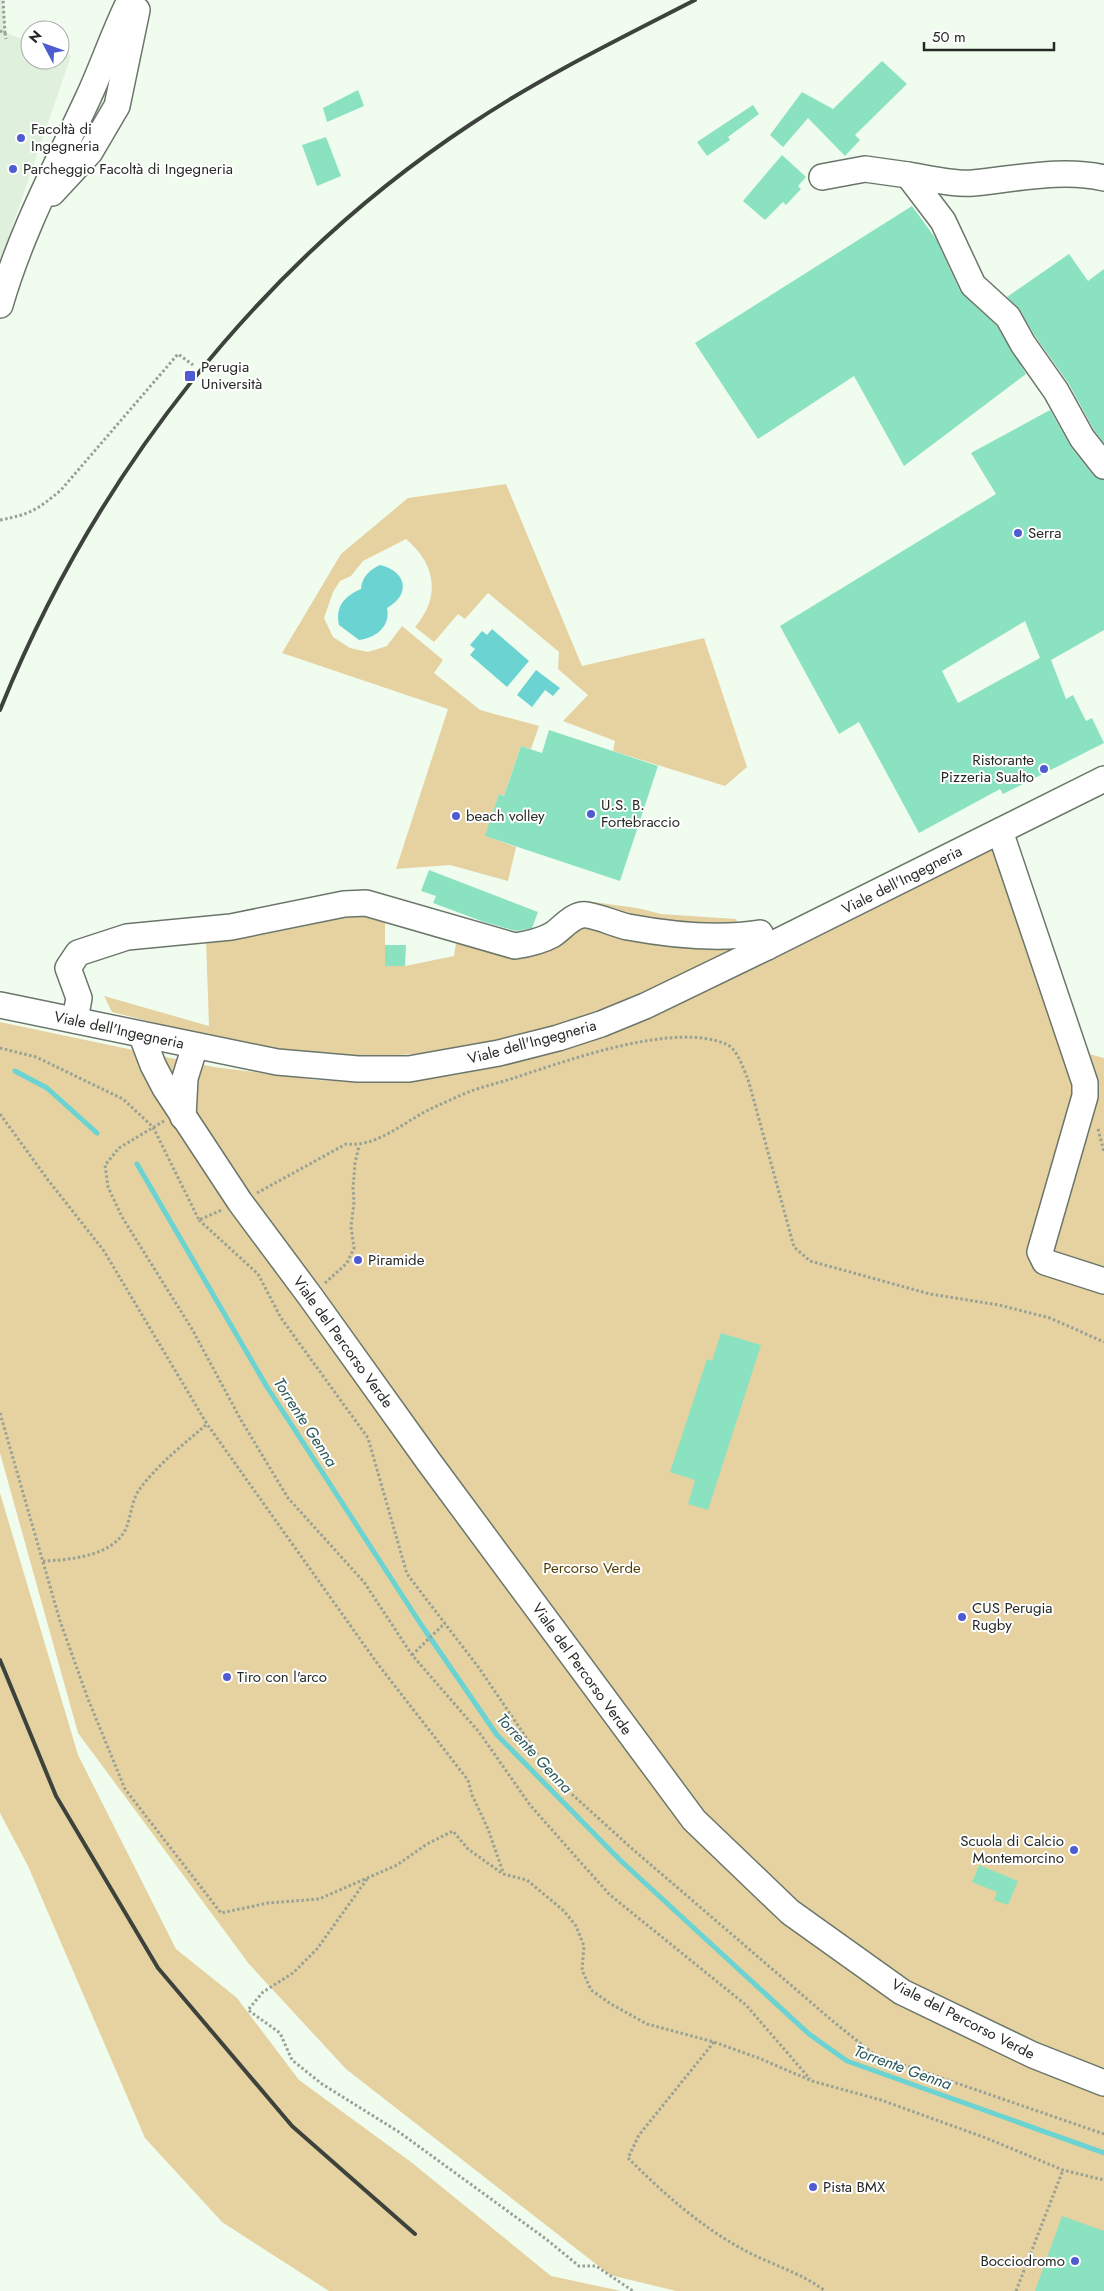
<svg xmlns="http://www.w3.org/2000/svg" width="1104" height="2291" viewBox="0 0 1104 2291" font-family="Jost,sans-serif">
	<rect width="100%" height="100%" fill="#f0fcee"/>
	<path fill="#dff1dd" d="M 0,0 L 3,0 L 6,33 L 30,42 L 30,60 L 60,60 L 60,52 L 71,56 L 0,262 Z"/>
	<g fill="#e5d2a0">
		<path d="M 506,484 L 582,666 L 704,638 L 747,767 L 725,786 L 613,751 L 615,741 L 563,721 L 588,695 L 558,669 L 559,652 L 488,593 L 465,619 L 458,614 L 434,642 L 415,627 C 441,597 436,564 406,539 L 363,561 L 351,576 L 340,581 L 333,592 L 324,618 L 333,637 L 350,648 L 368,652 L 387,646 L 402,626 L 443,660 L 434,673 L 480,710 L 539,726 L 531,749 L 521,746 L 504,796 L 499,794 L 486,836 L 516,847 L 508,881 L 450,865 L 396,869 L 448,709 L 282,653 L 341,554 L 408,498 Z"/>
		<path d="M 991,849 L 1085,1053 L 1104,1058 L 1104,2291 L 676,2291 L 610,2275 L 346,2069 L 249,1964 L 78,1733 L 0,1453 L 0,1022 L 214,1067 L 316,1080 L 372,1083 L 456,1075 L 588,1040 Z"/>
		<path d="M 586,901 L 637,908 L 661,914 L 736,919 L 744,945 L 639,996 L 551,1031 L 444,1052 L 353,1058 L 255,1048 L 112,1012 L 104,996 L 209,1026 L 206,940 L 371,910 L 385,916 L 385,966 L 405,966 L 454,956 L 457,937 L 512,951 L 579,923 Z"/>
		<path d="M 0,1493 L 78,1755 L 176,1949 L 237,1998 L 299,2080 L 411,2162 L 551,2276 L 621,2291 L 329,2291 L 222,2222 L 145,2138 L 28,1866 L 0,1813 Z"/>
	</g>
	<g fill="#6bd3d2">
		<path d="M 380,565 C 406,571 412,594 387,608 C 391,626 376,638 359,640 L 339,625 C 335,606 345,596 361,589 C 362,577 369,570 380,565 Z"/>
		<path d="M 492,629 L 529,661 L 507,687 L 470,655 L 475,649 L 470,645 L 482,631 L 487,635 Z"/>
		<path d="M 536,670 L 560,688 L 553,696 L 545,690 L 532,707 L 517,695 Z"/>
	</g>
	<g fill="none" stroke-linecap="round" stroke-linejoin="round">
		<g stroke="#6bd3d2" stroke-width="5">
			<path d="M 15,1071 L 47,1088 L 97,1133"/>
			<path d="M 137,1164 L 267,1387 L 420,1623 L 497,1735 L 620,1860 L 809,2034 L 847,2061 L 1104,2153"/>
		</g>
	</g>
	<g fill="#8ae2c1" fill-rule="evenodd">
		<path d="M 882,61 L 907,84 L 855,135 L 860,140 L 845,156 L 808,118 L 783,147 L 770,135 L 802,92 L 833,109 Z"/>
		<path d="M 358,90 L 364,106 L 327,122 L 323,108 Z"/>
		<path d="M 753,105 L 759,114 L 728,137 L 730,140 L 707,156 L 697,142 Z"/>
		<path d="M 326,137 L 341,176 L 317,186 L 302,145 Z"/>
		<path d="M 782,155 L 806,177 L 798,186 L 801,189 L 786,205 L 783,202 L 765,220 L 743,201 Z"/>
		<path d="M 912,206 L 936,239 L 960,291 L 997,326 L 1026,374 L 904,466 L 854,376 L 758,439 L 695,343 Z"/>
		<path d="M 1069,254 L 1088,281 L 1104,269 L 1104,443 L 1094,430 L 1069,384 L 1035,336 L 1020,310 L 1007,297 Z"/>
		<path d="M 1050,410 L 1071,447 L 1093,475 L 1104,480 L 1104,630 L 1051,660 L 1066,699 L 1073,695 L 1086,721 L 1092,718 L 1104,743 L 1003,794 L 1000,789 L 919,833 L 859,722 L 839,734 L 780,626 L 996,494 L 971,453 ZM 1025,621 L 1040,658 L 958,703 L 942,671 Z"/>
		<path d="M 549,730 L 658,766 L 620,881 L 485,836 L 499,794 L 504,796 L 521,746 L 542,753 Z"/>
		<path d="M 429,870 L 538,912 L 532,928 L 516,931 L 484,922 L 433,903 L 436,896 L 421,891 Z"/>
		<path d="M 385,945 L 406,945 L 405,966 L 385,966 Z"/>
		<path d="M 721,1333 L 761,1345 L 708,1510 L 688,1504 L 695,1480 L 670,1472 L 707,1359 L 712,1361 Z"/>
		<path d="M 979,1865 L 1018,1881 L 1008,1905 L 994,1900 L 997,1892 L 972,1882 Z"/>
		<path d="M 1062,2216 L 1104,2231 L 1104,2291 L 1035,2291 Z"/>
	</g>
	<g fill="none" stroke-linecap="round" stroke-linejoin="round">
		<defs>
			<g id="minor">
				<path d="M 908,175 C 927,178 955,185 973,183 C 1014,179 1064,168 1104,178"/>
				<path d="M 822,177 L 865,169 L 908,175 L 943,221 L 973,285 L 1008,317 L 1023,344 L 1056,391 L 1082,438 L 1104,466"/>
				<path d="M 52,193 L 90,152 L 117,106 L 137,10"/>
				<path d="M 0,305 C 21,232 56,167 88,98 C 103,66 114,32 130,0"/>
				<path d="M 1000,831 L 1085,1083 L 1085,1096 L 1040,1252 L 1045,1262 L 1104,1281"/>
				<path d="M 0,1005 L 277,1062 L 358,1069 L 409,1069 L 499,1053 L 558,1038 L 601,1024 L 645,1006 L 767,947 L 1104,779"/>
				<path d="M 75,1020 L 79,998 L 68,968 L 78,953 L 127,937 L 231,927 L 344,904 L 366,903 L 515,946 C 528,944 541,941 552,935 C 563,928 573,913 587,915 C 601,917 614,924 628,927 C 671,935 717,940 760,933 L 767,947"/>
				<path d="M 142,1036 L 153,1065 L 165,1088 L 240,1202 L 310,1296 L 429,1462 L 694,1820 L 790,1912 L 902,1992 L 1033,2055 L 1104,2083"/>
				<path d="M 183,1117 L 185,1078 L 195,1046"/>
			</g>
		</defs>
		<use href="#minor" stroke="#6b766a" stroke-width="28"/>
		<g stroke="#98a196" stroke-width="3" stroke-dasharray="2.5 2.5" stroke-linecap="butt">
			<path d="M 0,31 L 5,33 L 3,0"/>
			<path d="M 5,33 L 6,39"/>
			<path d="M 0,520 C 31,514 37,510 61,490 L 178,354 L 193,365"/>
			<path d="M 0,1048 L 36,1057 L 123,1099 L 153,1127 L 199,1220 L 222,1210"/>
			<path d="M 0,1114 L 48,1180 L 104,1251 L 207,1424 L 377,1663 L 468,1780 L 472,1795 L 488,1829 L 503,1872"/>
			<path d="M 164,1121 L 119,1148 L 105,1165 L 108,1187 L 122,1217 L 192,1329 L 241,1420 L 288,1498 L 364,1582 L 412,1655 L 479,1732 L 530,1805 L 583,1865 L 610,1895 L 746,2005 L 810,2079"/>
			<path d="M 1098,1129 L 1104,1152"/>
			<path d="M 257,1193 L 346,1144 C 374,1147 398,1127 421,1114 C 433,1107 446,1102 459,1096 C 478,1087 500,1083 520,1076 C 572,1059 674,1022 726,1044 C 738,1049 743,1069 748,1079 L 794,1247 L 810,1261 L 930,1294 L 999,1305 L 1050,1318 L 1104,1342"/>
			<path d="M 199,1220 L 258,1274 L 281,1318 L 368,1438 L 407,1574 L 479,1668 L 553,1777 L 629,1846 L 835,2023 L 875,2055 L 1104,2134"/>
			<path d="M 325,1283 L 347,1263 L 354,1248 L 351,1227 L 354,1202 L 353,1188 L 355,1163 L 359,1146"/>
			<path d="M 0,1413 L 60,1621 L 88,1699 L 125,1789 L 221,1913 L 268,1903 L 319,1899 L 397,1865 L 427,1844 L 453,1831 L 468,1849 L 503,1874 L 527,1880 L 564,1911 L 576,1926 L 584,1946 L 582,1970 L 591,1990 L 611,2004 L 647,2024 L 714,2042 L 761,2059 L 812,2081 L 881,2100 L 986,2138 L 1063,2170 L 1104,2180"/>
			<path d="M 43,1561 C 70,1560 116,1556 127,1526 C 131,1515 132,1500 139,1490 C 157,1465 184,1444 207,1424"/>
			<path d="M 412,1655 L 445,1623"/>
			<path d="M 367,1879 L 317,1949 L 293,1973 L 263,1992 L 248,2010 L 280,2033 L 292,2060 L 322,2084 L 399,2132 L 546,2239 L 579,2266 L 596,2266 L 633,2291"/>
			<path d="M 714,2042 L 639,2135 L 628,2158 C 663,2193 702,2228 746,2251 C 772,2265 802,2273 825,2291"/>
			<path d="M 1016,2291 L 1063,2170"/>
		</g>
		<use href="#minor" stroke="#fff" stroke-width="25"/>
		<g stroke="#3d433c" stroke-width="4">
			<path d="M 0,710 C 95,475 259,264 471,124 C 543,76 619,39 695,0"/>
			<path d="M 0,1660 L 56,1796 L 158,1968 L 292,2126 L 415,2234"/>
		</g>
	</g>
	<g fill="#4f5cd1" stroke="#fff" stroke-width="2">
		<circle cx="21" cy="138" r="5"/>
		<circle cx="13" cy="169" r="5"/>
		<rect x="184" y="370" width="12" height="12" rx="2.5"/>
		<circle cx="1018" cy="533" r="5"/>
		<circle cx="1044" cy="769" r="5"/>
		<circle cx="591" cy="814" r="5"/>
		<circle cx="456" cy="816" r="5"/>
		<circle cx="358" cy="1260" r="5"/>
		<circle cx="962" cy="1617" r="5"/>
		<circle cx="227" cy="1677" r="5"/>
		<circle cx="1074" cy="1850" r="5"/>
		<circle cx="813" cy="2187" r="5"/>
		<circle cx="1075" cy="2261" r="5"/>
	</g>
	<g text-anchor="middle" stroke-width="4" stroke-linejoin="round" paint-order="stroke">
		<g font-size="15" fill="#252a24" stroke="#fff" text-anchor="start">
			<text x="31" y="134">Facoltà di<tspan x="31" dy="17">Ingegneria</tspan></text>
			<text x="23" y="174">Parcheggio Facoltà di Ingegneria</text>
			<text x="201" y="372">Perugia<tspan x="201" dy="17">Università</tspan></text>
			<text x="1028" y="538">Serra</text>
			<text x="1034" y="765" text-anchor="end">Ristorante<tspan x="1034" dy="17">Pizzeria Sualto</tspan></text>
			<text x="601" y="810">U.S. B.<tspan x="601" dy="17">Fortebraccio</tspan></text>
			<text x="466" y="821">beach volley</text>
			<text x="368" y="1265">Piramide</text>
			<text x="972" y="1613">CUS Perugia<tspan x="972" dy="17">Rugby</tspan></text>
			<text x="237" y="1682">Tiro con l'arco</text>
			<text x="1064" y="1846" text-anchor="end">Scuola di Calcio<tspan x="1064" dy="17">Montemorcino</tspan></text>
			<text x="823" y="2192">Pista BMX</text>
			<text x="1065" y="2266" text-anchor="end">Bocciodromo</text>
		</g>
		<g font-size="15" fill="#252a24" stroke="#fff">
			<text transform="translate(902 880) rotate(-27)" y="5">Viale dell'Ingegneria</text>
			<text transform="translate(119 1030) rotate(12)" y="5">Viale dell'Ingegneria</text>
			<text transform="translate(532 1042) rotate(-15)" y="5">Viale dell'Ingegneria</text>
			<text transform="translate(343 1342) rotate(54)" y="5">Viale del Percorso Verde</text>
			<text transform="translate(582 1669) rotate(54)" y="5">Viale del Percorso Verde</text>
			<text transform="translate(963 2019) rotate(27)" y="5">Viale del Percorso Verde</text>
		</g>
		<g font-size="15" fill="#503d00" stroke="#fff">
			<text x="592" y="1573">Percorso Verde</text>
		</g>
		<g font-size="16" font-style="italic" fill="#2b5959" stroke="#fff">
			<text transform="translate(306 1422) rotate(57)" y="6">Torrente Genna</text>
			<text transform="translate(535 1753) rotate(47)" y="6">Torrente Genna</text>
			<text transform="translate(903 2067) rotate(20)" y="6">Torrente Genna</text>
		</g>
	</g>
	<g transform="translate(45 45) rotate(311)"><circle r="24" fill="#ffffff" stroke="#a8aaa7"/>
	<path d="M0-4L9 19L0 12L-9 19Z" fill="#4f5cd1"/>
	<text y="-8" font-size="14" font-weight="bold" text-anchor="middle" fill="#252a24">N</text>
	</g>
	<path d="M924 42v8h130v-8" fill="none" stroke="#252a24" stroke-width="2.5"/>
	<text x="932" y="42" font-size="15" fill="#252a24" stroke="#ffffff" stroke-width="4" paint-order="stroke">50 m</text>
</svg>
